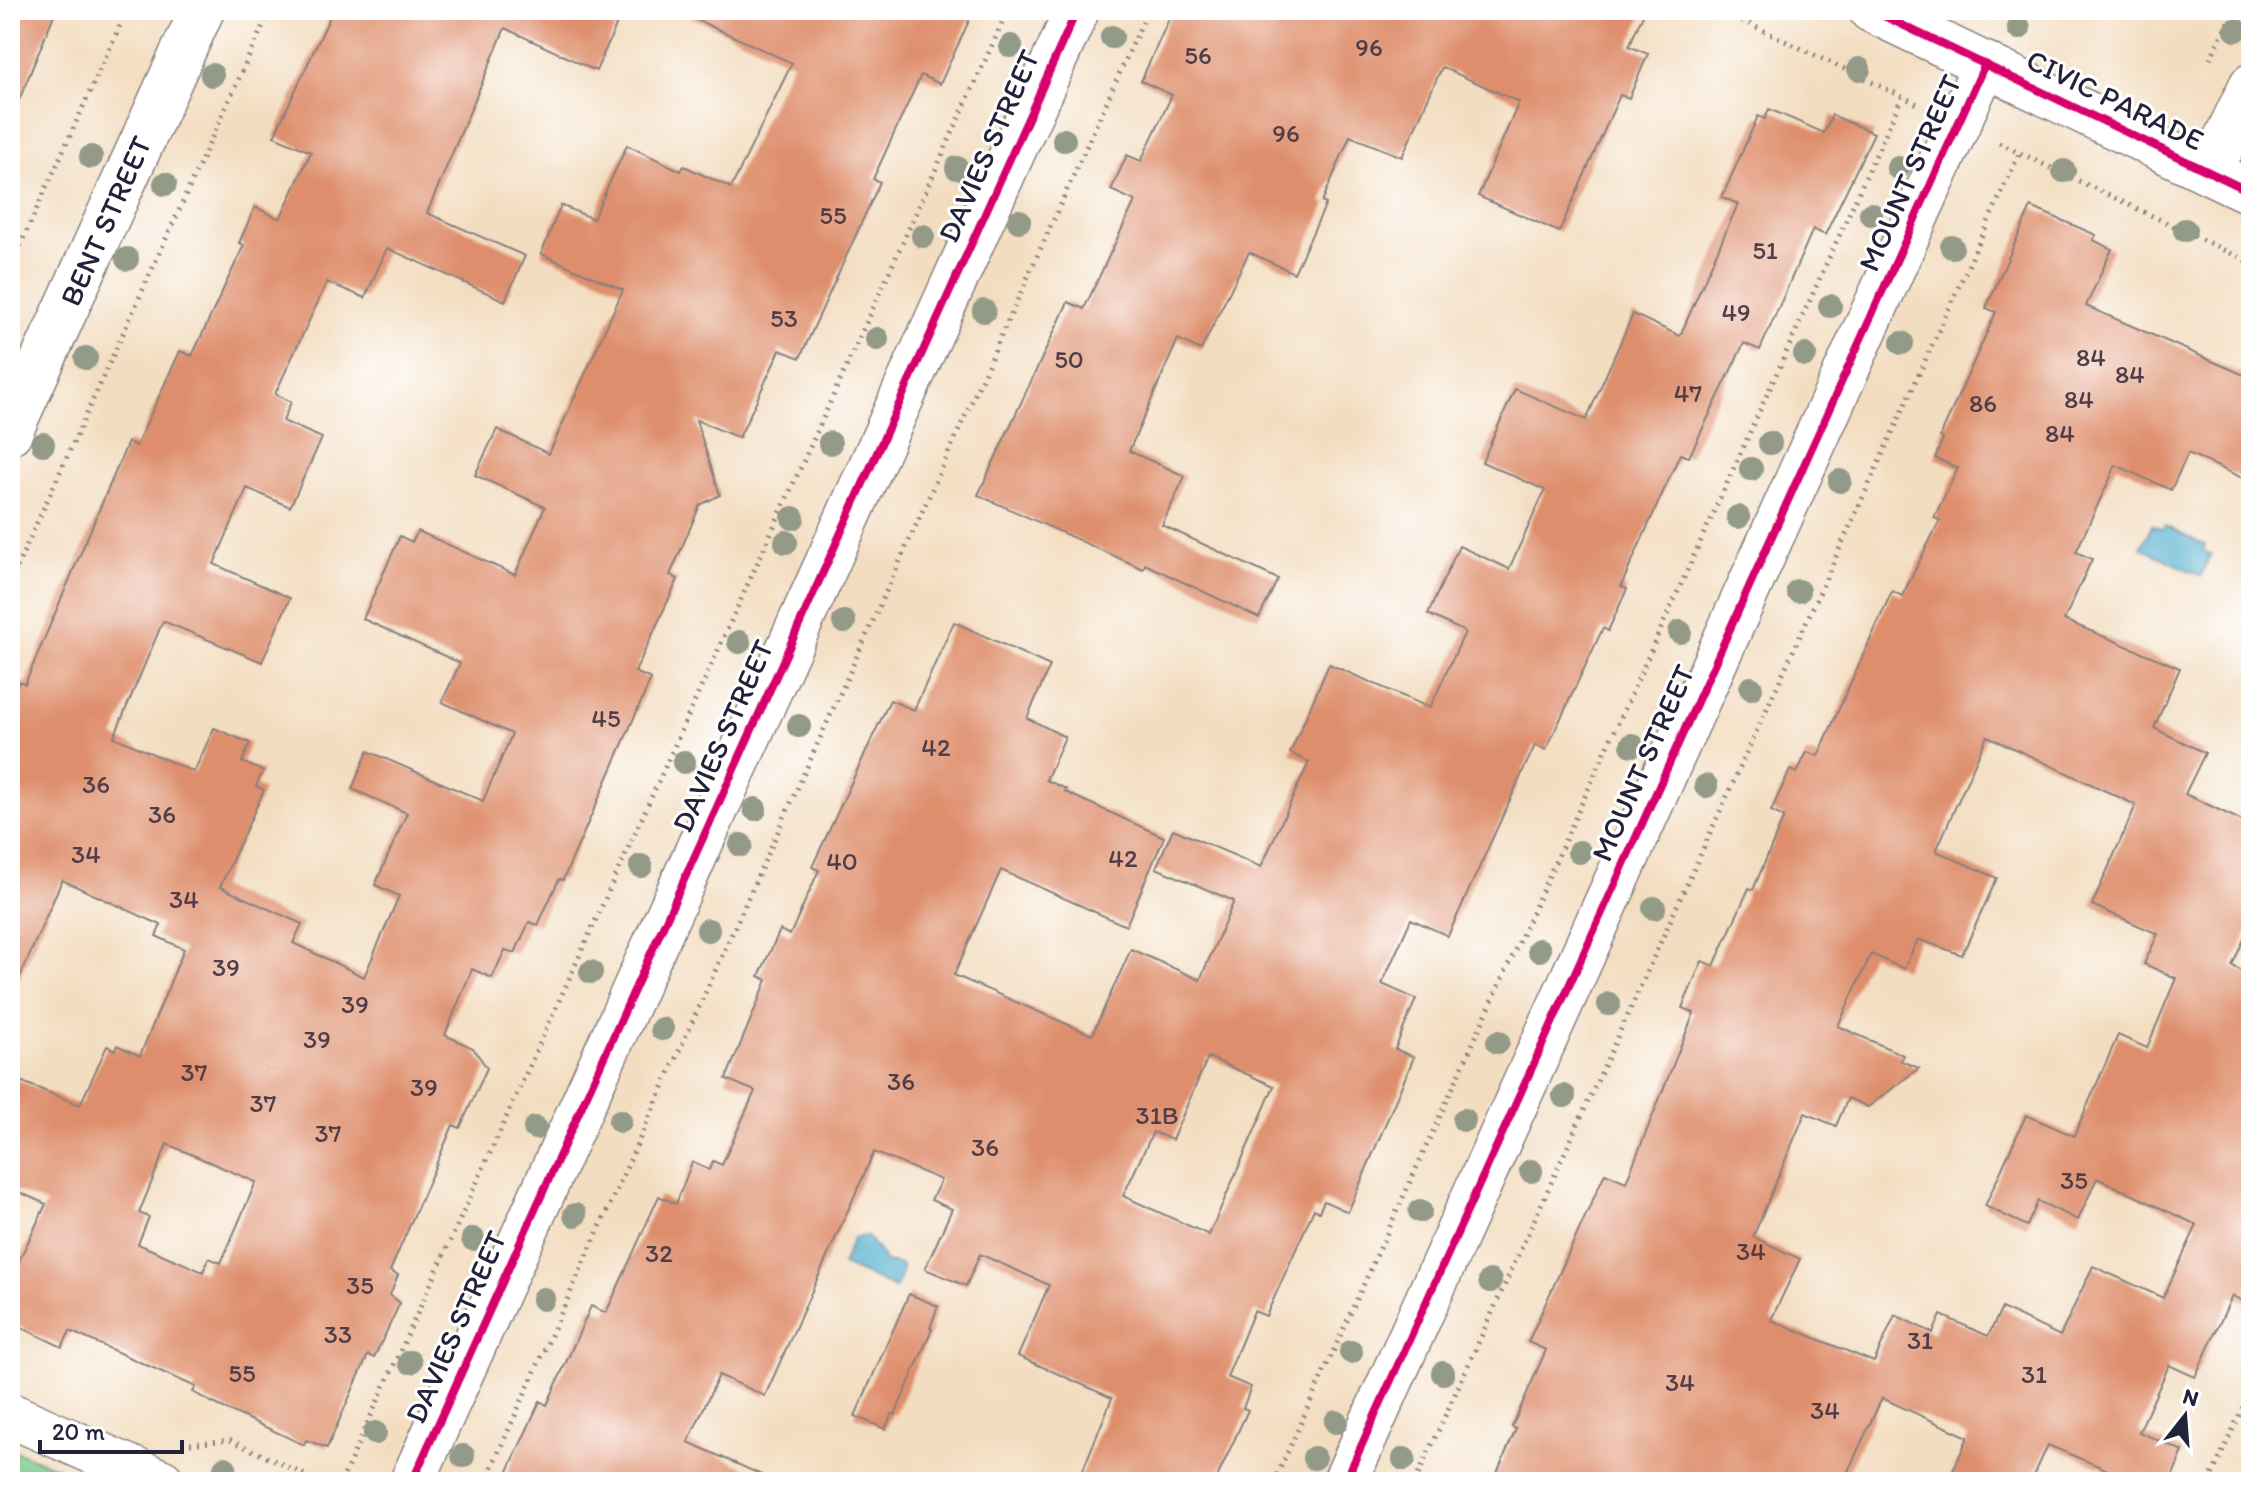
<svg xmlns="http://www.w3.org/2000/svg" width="2261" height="1492" viewBox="0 0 2261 1492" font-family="Itim,sans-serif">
	<rect width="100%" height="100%" fill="#fff"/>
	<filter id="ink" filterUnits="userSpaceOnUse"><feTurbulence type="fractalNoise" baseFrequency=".0125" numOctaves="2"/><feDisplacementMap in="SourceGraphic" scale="16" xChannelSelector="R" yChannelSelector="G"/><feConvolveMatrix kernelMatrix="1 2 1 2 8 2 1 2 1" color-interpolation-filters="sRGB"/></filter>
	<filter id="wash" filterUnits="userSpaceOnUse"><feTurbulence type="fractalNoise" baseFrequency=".006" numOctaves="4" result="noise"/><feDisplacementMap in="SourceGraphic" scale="32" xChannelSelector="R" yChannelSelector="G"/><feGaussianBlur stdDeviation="1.8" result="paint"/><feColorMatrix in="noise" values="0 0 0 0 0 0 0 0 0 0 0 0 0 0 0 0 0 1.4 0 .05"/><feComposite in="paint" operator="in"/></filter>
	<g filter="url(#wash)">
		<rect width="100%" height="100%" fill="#f3ddc0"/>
		<path fill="#79c889" stroke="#4e7562" stroke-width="2" d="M 10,1449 L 13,1450 L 92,1482 L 10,1482 Z"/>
		<g fill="#4baaca" stroke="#366682" stroke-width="2">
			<path d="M 2152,525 L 2162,530 L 2165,526 L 2205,545 L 2203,551 L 2211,554 L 2201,576 L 2141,548 Z"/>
			<path d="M 867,1236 L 886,1262 L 902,1265 L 902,1275 L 895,1288 L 842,1265 L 853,1238 Z"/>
		</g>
		<g id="blocks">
			<g fill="#de8e6c" fill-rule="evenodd">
				<path d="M 10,10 L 56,10 L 11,120 L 10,120 Z"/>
				<path d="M 333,10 L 623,10 L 596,71 L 505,28 L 427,213 L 525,256 L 505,301 L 387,248 L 365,298 L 327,282 L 275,394 L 291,402 L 283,421 L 322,438 L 290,507 L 247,488 L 214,564 L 290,598 L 262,662 L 163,621 L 114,737 L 194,772 L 214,728 L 250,743 L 242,762 L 263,771 L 256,786 L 264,790 L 220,887 L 302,924 L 293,943 L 364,977 L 399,896 L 375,885 L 407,813 L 352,789 L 368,751 L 483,801 L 512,734 L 442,702 L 460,663 L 363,619 L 400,536 L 412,542 L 418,531 L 515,575 L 545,507 L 475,475 L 497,429 L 549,454 L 623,290 L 541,254 L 561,205 L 593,219 L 627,145 L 681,171 L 684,166 L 731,188 L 792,63 L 675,10 L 974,10 L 940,84 L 921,75 L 873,179 L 880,182 L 800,358 L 780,350 L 739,438 L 696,420 L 720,495 L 700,505 L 670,575 L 678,579 L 635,672 L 651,679 L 563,880 L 559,879 L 538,925 L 529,922 L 515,953 L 505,950 L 492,978 L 472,969 L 445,1035 L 473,1048 L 487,1068 L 460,1128 L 453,1125 L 390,1271 L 398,1275 L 390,1295 L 400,1303 L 374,1358 L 368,1355 L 327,1448 L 306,1440 L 304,1445 L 211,1402 L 193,1392 L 196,1387 L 70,1331 L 62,1347 L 10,1322 L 10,1280 L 46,1204 L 10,1188 L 10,1077 L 80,1105 L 107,1046 L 115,1050 L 117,1045 L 140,1056 L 184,949 L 156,936 L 161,925 L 62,880 L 10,1000 L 10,702 L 19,681 L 25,684 L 128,442 L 136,446 L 180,351 L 192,356 L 244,245 L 239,243 L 255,207 L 280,219 L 311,152 L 274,136 ZM 167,1144 L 256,1182 L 221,1263 L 209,1258 L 203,1272 L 138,1244 L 149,1217 L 139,1213 Z"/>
				<path d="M 1173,10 L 1645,10 L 1629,46 L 1648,54 L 1629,98 L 1620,95 L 1559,232 L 1478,196 L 1519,102 L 1442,67 L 1402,157 L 1350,136 L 1322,202 L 1326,204 L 1294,273 L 1249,252 L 1201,350 L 1178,339 L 1129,451 L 1185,476 L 1162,525 L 1278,579 L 1259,618 L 1145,564 L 1143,569 L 978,495 L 1068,302 L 1084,309 L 1135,201 L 1111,190 L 1127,155 L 1141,161 L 1172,95 L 1141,81 Z"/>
				<path d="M 1769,109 L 1824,133 L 1832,115 L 1874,133 L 1825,235 L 1813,229 L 1760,350 L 1744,343 L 1689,457 L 1680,454 L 1621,586 L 1627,589 L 1608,631 L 1603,628 L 1546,750 L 1535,745 L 1448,936 L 1411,919 L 1382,984 L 1416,999 L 1395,1049 L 1414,1057 L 1348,1212 L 1324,1201 L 1319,1212 L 1314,1209 L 1266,1316 L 1254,1311 L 1227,1377 L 1251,1387 L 1243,1408 L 1248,1410 L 1215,1482 L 1078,1482 L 1112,1398 L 1018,1356 L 1049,1285 L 980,1254 L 966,1286 L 925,1269 L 952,1209 L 931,1200 L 941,1180 L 874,1152 L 765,1396 L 719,1375 L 688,1442 L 777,1482 L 503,1482 L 540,1401 L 547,1405 L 591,1306 L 606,1313 L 659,1196 L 676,1204 L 692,1162 L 709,1170 L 713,1161 L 722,1165 L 755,1091 L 726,1079 L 767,980 L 759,976 L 780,930 L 790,935 L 819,870 L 812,867 L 890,700 L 914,710 L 954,622 L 1050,666 L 1027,718 L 1065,737 L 1046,780 L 1066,789 L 1065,792 L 1164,837 L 1126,926 L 1001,870 L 954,975 L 1092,1035 L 1131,949 L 1200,980 L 1234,901 L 1156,868 L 1173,829 L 1261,867 L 1309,762 L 1290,753 L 1329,664 L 1430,708 L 1465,632 L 1428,614 L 1459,546 L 1509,569 L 1545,490 L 1482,462 L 1515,389 L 1586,420 L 1633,314 L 1680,336 L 1738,204 L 1722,197 L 1758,116 L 1765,119 ZM 1208,1057 L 1274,1086 L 1209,1235 L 1123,1196 L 1153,1132 L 1172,1140 Z"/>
				<path d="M 2031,207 L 2096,235 L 2093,240 L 2112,249 L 2086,306 L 2251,378 L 2251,482 L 2188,453 L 2171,490 L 2116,465 L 2076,552 L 2092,559 L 2064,620 L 2180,668 L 2154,728 L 2205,753 L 2185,794 L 2251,825 L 2251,923 L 2232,966 L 2251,975 L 2251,1305 L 2232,1296 L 2195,1377 L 2169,1365 L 2139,1432 L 2183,1451 L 2170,1482 L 2110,1482 L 2113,1472 L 2048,1445 L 2031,1482 L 1948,1482 L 1968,1437 L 1882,1398 L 1843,1482 L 1493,1482 L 1516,1429 L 1512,1427 L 1546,1350 L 1528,1342 L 1605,1173 L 1626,1182 L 1694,1013 L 1682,1008 L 1702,961 L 1714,966 L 1749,888 L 1753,890 L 1784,817 L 1771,811 L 1790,770 L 1797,773 L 1807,752 L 1818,756 L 1892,591 L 1902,596 L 1940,520 L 1934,518 L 1958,468 L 1935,458 L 1943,439 L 1940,437 L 1996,312 L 1986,308 ZM 1987,736 L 2136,805 L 2092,905 L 2158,934 L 2144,964 L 2176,978 L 2147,1048 L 2118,1035 L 2074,1136 L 2026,1115 L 1985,1206 L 2027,1226 L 2038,1201 L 2078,1220 L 2097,1178 L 2197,1225 L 2163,1298 L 2093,1266 L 2060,1336 L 2002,1308 L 1988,1336 L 1941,1315 L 1933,1333 L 1895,1315 L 1874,1362 L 1771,1320 L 1800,1259 L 1753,1237 L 1805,1113 L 1836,1126 L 1848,1098 L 1868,1107 L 1919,1068 L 1901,1061 L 1903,1055 L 1838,1026 L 1871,954 L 1904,969 L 1918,939 L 1962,955 L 1997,878 L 1936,851 Z"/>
				<path d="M 909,1294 L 938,1306 L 930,1328 L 932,1329 L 895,1415 L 892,1414 L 885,1429 L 855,1416 Z"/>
			</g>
		</g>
	</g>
	<g filter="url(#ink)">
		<use href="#blocks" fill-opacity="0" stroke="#8a807e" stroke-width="2"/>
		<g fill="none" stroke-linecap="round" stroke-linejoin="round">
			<defs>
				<g id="minor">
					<path d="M 2210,172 L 2251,86"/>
					<path d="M 10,432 L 202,10"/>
					<path d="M 10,1415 L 162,1482"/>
					<path d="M 412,1482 L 1077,10"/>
					<path d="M 1345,1482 L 1985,64"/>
				</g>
				<path id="tertiary" d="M 1871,10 L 2251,192"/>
			</defs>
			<use href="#minor" stroke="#8a807e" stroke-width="47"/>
			<use href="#tertiary" stroke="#8a807e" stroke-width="47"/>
			<g stroke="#8a807e" stroke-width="5" stroke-dasharray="2 6" stroke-linecap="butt">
				<path d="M 1720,10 L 1918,104"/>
				<path d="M 2210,59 L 2234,10"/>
				<path d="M 1999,143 L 2251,263"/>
				<path d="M 10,268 L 127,10"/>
				<path d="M 10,582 L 270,10"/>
				<path d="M 190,1444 L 230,1440 L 320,1482"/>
				<path d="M 341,1482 L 1008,10"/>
				<path d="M 485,1482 L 1148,10"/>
				<path d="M 1274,1482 L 1902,97"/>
				<path d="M 1415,1482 L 2020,152"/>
				<path d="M 2209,1482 L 2251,1389"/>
			</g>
			<use href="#minor" stroke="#fff" stroke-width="44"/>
			<use href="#tertiary" stroke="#fff" stroke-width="44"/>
			<defs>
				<g id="cycleway">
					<path d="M 1871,10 L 2251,192"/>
					<path d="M 412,1482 L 1077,10"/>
					<path d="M 1345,1482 L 1985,64"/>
				</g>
			</defs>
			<use href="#cycleway" stroke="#fff" stroke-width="13"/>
			<use href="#cycleway" stroke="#d6006c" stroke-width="8"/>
		</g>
		<g fill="#939a88">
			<circle cx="2019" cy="28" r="12"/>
			<circle cx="2236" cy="30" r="12"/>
			<circle cx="1112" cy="37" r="12"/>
			<circle cx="1011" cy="46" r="12"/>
			<circle cx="1859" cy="69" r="12"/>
			<circle cx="212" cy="75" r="12"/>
			<circle cx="1064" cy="140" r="12"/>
			<circle cx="91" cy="157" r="12"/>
			<circle cx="957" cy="168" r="12"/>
			<circle cx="1898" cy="168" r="12"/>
			<circle cx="2064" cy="171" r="12"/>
			<circle cx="165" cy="184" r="12"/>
			<circle cx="1871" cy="214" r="12"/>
			<circle cx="1019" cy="221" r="12"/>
			<circle cx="2185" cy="230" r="12"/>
			<circle cx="923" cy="236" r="12"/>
			<circle cx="1952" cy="247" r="12"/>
			<circle cx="127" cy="259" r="12"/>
			<circle cx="1830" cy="306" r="12"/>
			<circle cx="984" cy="311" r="12"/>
			<circle cx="877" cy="339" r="12"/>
			<circle cx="1902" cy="343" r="12"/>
			<circle cx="1805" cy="355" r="12"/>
			<circle cx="86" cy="358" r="12"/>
			<circle cx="830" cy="443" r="12"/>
			<circle cx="1770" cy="443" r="12"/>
			<circle cx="43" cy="444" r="12"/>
			<circle cx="1751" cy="469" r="12"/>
			<circle cx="1840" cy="481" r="12"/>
			<circle cx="1738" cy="517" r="12"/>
			<circle cx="793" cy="518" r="12"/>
			<circle cx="786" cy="542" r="12"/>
			<circle cx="1798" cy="591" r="12"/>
			<circle cx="844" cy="622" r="12"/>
			<circle cx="1680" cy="632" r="12"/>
			<circle cx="739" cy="642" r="12"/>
			<circle cx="1751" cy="688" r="12"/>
			<circle cx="799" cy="726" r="12"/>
			<circle cx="1632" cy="745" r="12"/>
			<circle cx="684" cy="762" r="12"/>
			<circle cx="1706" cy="786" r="12"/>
			<circle cx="755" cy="809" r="12"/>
			<circle cx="741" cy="845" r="12"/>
			<circle cx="1579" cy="852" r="12"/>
			<circle cx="641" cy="866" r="12"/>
			<circle cx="1654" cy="908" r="12"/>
			<circle cx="708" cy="930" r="12"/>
			<circle cx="1539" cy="950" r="12"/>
			<circle cx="591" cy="972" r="12"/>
			<circle cx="1609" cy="1004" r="12"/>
			<circle cx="662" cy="1029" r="12"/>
			<circle cx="1498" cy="1042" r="12"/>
			<circle cx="1564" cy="1096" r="12"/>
			<circle cx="1464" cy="1120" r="12"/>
			<circle cx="620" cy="1121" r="12"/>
			<circle cx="535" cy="1128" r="12"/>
			<circle cx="1531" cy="1171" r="12"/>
			<circle cx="1420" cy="1211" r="12"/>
			<circle cx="575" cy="1215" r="12"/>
			<circle cx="473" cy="1239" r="12"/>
			<circle cx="1490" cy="1281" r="12"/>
			<circle cx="543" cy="1299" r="12"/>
			<circle cx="1351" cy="1352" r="12"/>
			<circle cx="410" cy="1362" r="12"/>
			<circle cx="1443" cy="1373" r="12"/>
			<circle cx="1336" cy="1422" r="12"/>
			<circle cx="375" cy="1433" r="12"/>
			<circle cx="463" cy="1456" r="12"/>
			<circle cx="1314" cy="1458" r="12"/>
			<circle cx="1404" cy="1459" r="12"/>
			<circle cx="225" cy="1468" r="12"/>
		</g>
	</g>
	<g text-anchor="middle" stroke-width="6" stroke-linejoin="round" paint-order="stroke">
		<g font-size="26" fill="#513d47">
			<text x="1369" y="56">96</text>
			<text x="1198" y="64">56</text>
			<text x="1286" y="142">96</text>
			<text x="833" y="224">55</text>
			<text x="1765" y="259">51</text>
			<text x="1736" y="321">49</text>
			<text x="784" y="327">53</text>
			<text x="2091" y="366">84</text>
			<text x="1069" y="368">50</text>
			<text x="2130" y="383">84</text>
			<text x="1688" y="402">47</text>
			<text x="2079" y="408">84</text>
			<text x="1983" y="412">86</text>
			<text x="2060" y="442">84</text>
			<text x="606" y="727">45</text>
			<text x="936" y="756">42</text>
			<text x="96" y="793">36</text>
			<text x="162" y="823">36</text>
			<text x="86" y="863">34</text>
			<text x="1123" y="867">42</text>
			<text x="842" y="870">40</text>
			<text x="184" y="908">34</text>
			<text x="226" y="976">39</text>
			<text x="355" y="1013">39</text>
			<text x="317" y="1048">39</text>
			<text x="194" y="1081">37</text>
			<text x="901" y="1090">36</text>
			<text x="424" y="1096">39</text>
			<text x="263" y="1112">37</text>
			<text x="1157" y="1124">31B</text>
			<text x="328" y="1142">37</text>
			<text x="985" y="1156">36</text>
			<text x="2074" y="1189">35</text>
			<text x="1751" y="1260">34</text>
			<text x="659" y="1262">32</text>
			<text x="360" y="1294">35</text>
			<text x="338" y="1343">33</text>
			<text x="1920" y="1349">31</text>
			<text x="242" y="1382">55</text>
			<text x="2034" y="1383">31</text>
			<text x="1680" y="1391">34</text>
			<text x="1825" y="1419">34</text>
		</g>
		<g font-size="30" fill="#22223b" stroke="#fff">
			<text transform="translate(2115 100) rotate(26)" y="10">CIVIC PARADE</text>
			<text transform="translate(989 146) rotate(-66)" y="10">DAVIES STREET</text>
			<text transform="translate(1910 173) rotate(-66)" y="10">MOUNT STREET</text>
			<text transform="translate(106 221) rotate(-66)" y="10">BENT STREET</text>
			<text transform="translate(723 736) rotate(-66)" y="10">DAVIES STREET</text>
			<text transform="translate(1643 763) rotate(-66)" y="10">MOUNT STREET</text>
			<text transform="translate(456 1327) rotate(-66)" y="10">DAVIES STREET</text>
		</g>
	</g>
	<rect width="2261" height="1492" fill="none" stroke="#fff" stroke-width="40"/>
	<g transform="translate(2185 1416) rotate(17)" stroke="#ffffff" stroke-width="6" paint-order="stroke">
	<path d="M0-6L14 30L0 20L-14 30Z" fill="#22223b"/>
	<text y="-12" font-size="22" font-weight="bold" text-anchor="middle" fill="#22223b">N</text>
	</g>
	<path d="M40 1440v12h142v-12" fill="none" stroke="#22223b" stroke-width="4"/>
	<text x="52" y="1440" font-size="24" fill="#22223b" stroke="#ffffff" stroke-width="6" paint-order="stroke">20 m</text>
</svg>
